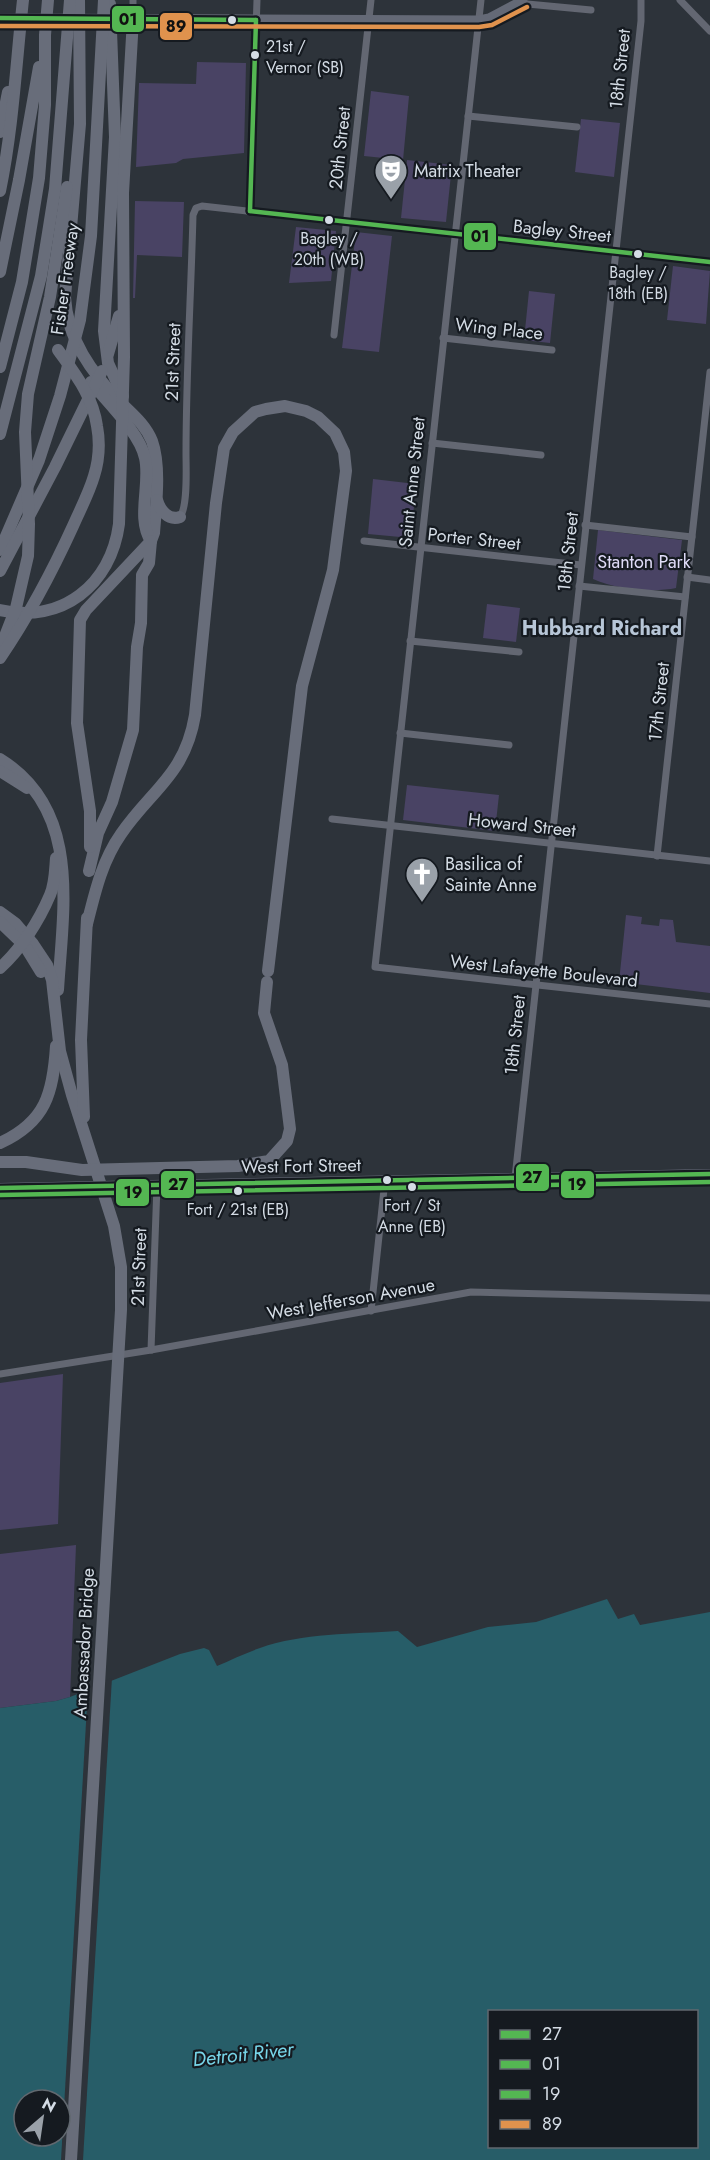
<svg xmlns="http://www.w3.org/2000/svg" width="710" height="2160" viewBox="0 0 710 2160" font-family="Jost,sans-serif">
	<rect width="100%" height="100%" fill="#2d333a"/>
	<g fill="#494364">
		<path d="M 197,62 L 246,63 L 244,153 L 183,159 L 176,163 L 136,167 L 139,83 L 196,84 Z"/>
		<path d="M 371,91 L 409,96 L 403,160 L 364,156 Z"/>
		<path d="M 581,119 L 620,123 L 614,177 L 575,172 Z"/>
		<path d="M 407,160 L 452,165 L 446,222 L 401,218 Z"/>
		<path d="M 135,201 L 184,202 L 182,257 L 137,255 L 135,298 L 133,298 Z"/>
		<path d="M 296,227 L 336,231 L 331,281 L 289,283 Z"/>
		<path d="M 356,232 L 392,236 L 379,352 L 342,348 Z"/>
		<path d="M 673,266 L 710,271 L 706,324 L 667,320 Z"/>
		<path d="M 529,291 L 555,294 L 550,343 L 524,340 Z"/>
		<path d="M 373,479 L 416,484 L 411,538 L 368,534 Z"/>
		<path d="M 598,530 L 682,540 L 676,588 C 653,593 615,589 593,579 Z"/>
		<path d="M 487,604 L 520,608 L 516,642 L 483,638 Z"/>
		<path d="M 407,785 L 499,795 L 495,831 L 403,820 Z"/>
		<path d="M 626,915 L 642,917 L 641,924 L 659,926 L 660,919 L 673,920 L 676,942 L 710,946 L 710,993 L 619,982 Z"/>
		<path d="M 63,1374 L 58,1524 L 0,1530 L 0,1383 Z"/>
		<path d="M 76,1545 L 70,1697 L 56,1701 L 0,1708 L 0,1554 Z"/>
	</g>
	<path fill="#275d68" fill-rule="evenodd" d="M 607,1599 L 618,1619 L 634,1614 L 640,1625 L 710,1612 L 710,2160 L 0,2160 L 0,1708 L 56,1701 L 70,1697 L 180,1654 L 204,1648 L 209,1650 L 217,1666 C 231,1660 245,1653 260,1648 C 302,1633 354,1634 398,1631 L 417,1647 L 488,1627 L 536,1622 ZM 490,2012 L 696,2012 L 696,2146 L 490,2146 ZM 24,2100 L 60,2100 L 60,2136 L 24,2136 Z"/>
	<path fill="#2d333a" d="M 112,1678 L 83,2160 L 61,2160 L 88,1688 Z"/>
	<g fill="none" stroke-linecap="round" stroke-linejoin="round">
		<g stroke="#636772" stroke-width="7">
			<path d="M 481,0 L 375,967 L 710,1004"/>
			<path d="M 680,0 L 710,31"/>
			<path d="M 517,3 L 591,10"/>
			<path d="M 133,19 L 133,0"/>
			<path d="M 468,116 L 577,127"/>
			<path d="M 250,211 L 257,0"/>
			<path d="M 334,335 L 371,0"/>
			<path d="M 443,338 L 552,350"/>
			<path d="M 432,443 L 541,455"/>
			<path d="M 180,517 C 188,506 186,468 186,454 C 186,374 191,295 193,215 L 196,208 L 202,206 L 710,262"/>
			<path d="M 585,525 L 692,537"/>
			<path d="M 364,541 L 581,565"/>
			<path d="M 687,577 L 710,580"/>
			<path d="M 579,586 L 685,597"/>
			<path d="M 410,641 L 519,652"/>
			<path d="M 400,733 L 509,745"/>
			<path d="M 332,819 L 710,861"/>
			<path d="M 657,856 L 710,372"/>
			<path d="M 515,1178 L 641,21 L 641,0"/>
			<path d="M 371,1311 L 385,1180"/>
			<path d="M 151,1350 L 157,1185"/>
			<path d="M 0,1374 L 151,1350 L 471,1292 L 710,1298"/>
		</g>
		<path stroke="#646976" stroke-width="9" d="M 0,18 L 479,20 L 489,18 L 523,0"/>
		<path stroke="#6c707f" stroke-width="10" d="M 0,1188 L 710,1174"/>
		<g stroke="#686d7a" stroke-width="12">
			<path d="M 79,0 L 80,124 L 65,297 C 67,339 92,373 120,402 C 132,414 145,424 152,441 C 161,466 156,506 154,533 L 151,541 L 149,563 L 142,575 L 141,623 L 137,647 L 133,730 L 112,802 L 98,833 L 89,871"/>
			<path d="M 110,4 L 115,137 L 104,331 L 108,363 L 123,396"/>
			<path d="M 0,132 L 8,92"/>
			<path d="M 0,191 C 13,128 16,64 23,0"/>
			<path d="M 0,272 L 19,180 L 39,67"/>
			<path d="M 108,354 L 119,316"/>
			<path d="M 0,367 L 22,282 L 39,178 L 45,105 L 45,35 L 48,0"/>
			<path d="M 91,382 C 107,402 140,433 145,458 C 151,484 136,518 151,541"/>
			<path d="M 0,434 L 41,276 L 48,233 L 55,189 L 70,0"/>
			<path d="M 157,500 C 160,510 168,521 180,517"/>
			<path d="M 0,550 L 39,460 L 60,396 L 80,320 L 91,236 L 104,0"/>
			<path d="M 0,571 L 55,467 L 102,371"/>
			<path d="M 0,610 C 62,624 111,585 119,524 L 124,357 L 123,193 L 133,19"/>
			<path d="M 0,649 L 16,608 L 28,556 L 29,524 L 25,432 L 28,394 L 50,297 L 67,187"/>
			<path d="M 0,658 C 28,617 52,572 73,526 C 80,510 89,493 94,476 C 99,460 100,442 97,426 C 93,396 75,374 58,350"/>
			<path d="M 0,759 C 82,810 63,908 58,990"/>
			<path d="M 0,771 L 27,788"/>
			<path d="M 90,847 L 90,811 L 77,723 L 80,620 L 86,610 L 151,541"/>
			<path d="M 0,912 L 15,923 L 33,944 L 47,965 L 52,980 L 60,1051 L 72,1095 L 114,1226 L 121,1267 L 121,1310 L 71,2160"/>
			<path d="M 0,922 L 25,946 L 41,972"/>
			<path d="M 87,924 C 95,892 102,861 121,834 C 152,789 185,775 195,715 L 216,503 L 224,448 L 233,432 L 255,412 L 266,409 L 285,406 L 306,411 L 318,417 L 335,433 L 344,452 L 346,471 L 333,570 L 302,686 L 268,971"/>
			<path d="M 0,968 C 21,949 39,921 50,895 C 55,884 55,870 56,858"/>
			<path d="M 84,1117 L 81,1040 L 87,918"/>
			<path d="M 0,1143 C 46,1122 53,1093 56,1046"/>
			<path d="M 0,1162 L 26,1162 L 82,1170 L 238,1166 L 269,1161 L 287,1141 L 290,1129 L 282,1065 L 264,1013 L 267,982"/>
		</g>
		<defs>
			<path id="bus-1" d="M 0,1188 L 710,1174"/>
			<g id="bus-2">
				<path d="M 0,18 L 256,20"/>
				<path d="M 250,211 L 710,262"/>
				<path d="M 250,211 L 256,20"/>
			</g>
			<path id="bus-3" d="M 0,1195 L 710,1182"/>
			<path id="bus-4" d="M 0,26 L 479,27 L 492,25 L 527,7"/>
		</defs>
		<use href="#bus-1" stroke="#151a20" stroke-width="9"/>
		<use href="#bus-2" stroke="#151a20" stroke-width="9"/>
		<use href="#bus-3" stroke="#151a20" stroke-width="9"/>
		<use href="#bus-4" stroke="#151a20" stroke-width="9"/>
		<use href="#bus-1" stroke="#54b752" stroke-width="4.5"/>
		<use href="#bus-2" stroke="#54b752" stroke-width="4.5"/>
		<use href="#bus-3" stroke="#54b752" stroke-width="4.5"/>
		<use href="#bus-4" stroke="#e0924d" stroke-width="4.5"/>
	</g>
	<defs>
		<symbol id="theatre-pin" viewBox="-11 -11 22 30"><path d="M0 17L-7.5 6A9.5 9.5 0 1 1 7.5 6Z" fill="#9aa1a9" stroke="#151a20"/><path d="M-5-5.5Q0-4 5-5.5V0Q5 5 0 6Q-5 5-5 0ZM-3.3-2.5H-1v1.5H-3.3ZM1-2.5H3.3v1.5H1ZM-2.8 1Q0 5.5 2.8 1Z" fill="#fff"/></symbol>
		<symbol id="church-pin" viewBox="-11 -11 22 30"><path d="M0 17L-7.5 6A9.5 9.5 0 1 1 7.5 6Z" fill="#9aa1a9" stroke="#151a20"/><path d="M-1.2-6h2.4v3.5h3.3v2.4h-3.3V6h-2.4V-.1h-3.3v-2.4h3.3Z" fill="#fff"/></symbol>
	</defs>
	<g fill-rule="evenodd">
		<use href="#theatre-pin" x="372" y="152" width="38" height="52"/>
		<use href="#church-pin" x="403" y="855" width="38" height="52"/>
	</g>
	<g fill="#d4dce5" stroke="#151a20" stroke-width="2">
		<circle cx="232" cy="20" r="5"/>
		<circle cx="255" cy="55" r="5"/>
		<circle cx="329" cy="220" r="5"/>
		<circle cx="638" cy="254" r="5"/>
		<circle cx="387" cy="1180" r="5"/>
		<circle cx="412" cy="1187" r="5"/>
		<circle cx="238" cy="1191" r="5"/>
	</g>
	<g text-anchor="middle" stroke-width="4.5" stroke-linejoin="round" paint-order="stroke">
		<g font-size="16" fill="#d4dce5" stroke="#151a20">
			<text x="266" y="52" text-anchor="start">21st /<tspan x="266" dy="21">Vernor (SB)</tspan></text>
			<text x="329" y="244">Bagley /<tspan x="329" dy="21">20th (WB)</tspan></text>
			<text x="638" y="278">Bagley /<tspan x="638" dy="21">18th (EB)</tspan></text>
			<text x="412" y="1211">Fort / St<tspan x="412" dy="21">Anne (EB)</tspan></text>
			<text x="238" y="1215">Fort / 21st (EB)</text>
		</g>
		<g font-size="18" fill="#d4dce5" stroke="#151a20">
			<text transform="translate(620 69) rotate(-84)" y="6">18th Street</text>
			<text transform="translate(340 148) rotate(-84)" y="6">20th Street</text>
			<text transform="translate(562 231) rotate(6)" y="6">Bagley Street</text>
			<text transform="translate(65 279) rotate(-82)" y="6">Fisher Freeway</text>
			<text transform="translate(499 329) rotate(6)" y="6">Wing Place</text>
			<text transform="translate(173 362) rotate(-88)" y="6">21st Street</text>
			<text transform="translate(412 482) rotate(-84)" y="6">Saint Anne Street</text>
			<text transform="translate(474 539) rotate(6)" y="6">Porter Street</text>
			<text transform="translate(568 552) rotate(-84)" y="6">18th Street</text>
			<text transform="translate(659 702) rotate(-84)" y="6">17th Street</text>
			<text transform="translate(522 825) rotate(6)" y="6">Howard Street</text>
			<text transform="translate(544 971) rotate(6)" y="6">West Lafayette Boulevard</text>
			<text transform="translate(515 1035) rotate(-84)" y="6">18th Street</text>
			<text transform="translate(301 1166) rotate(-1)" y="6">West Fort Street</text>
			<text transform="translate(139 1267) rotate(-88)" y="6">21st Street</text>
			<text transform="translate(351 1299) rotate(-10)" y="6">West Jefferson Avenue</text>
			<text transform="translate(84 1643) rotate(-87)" y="6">Ambassador Bridge</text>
		</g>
		<g font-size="18" fill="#d4dce5" stroke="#151a20" text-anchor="start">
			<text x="414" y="177">Matrix Theater</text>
			<text x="445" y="870">Basilica of<tspan x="445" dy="21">Sainte Anne</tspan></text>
		</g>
		<g font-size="18" fill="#e0dcf8" stroke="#151a20">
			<text x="644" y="568">Stanton Park</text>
		</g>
		<g font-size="20" font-weight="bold" fill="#b7c6d7" stroke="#151a20">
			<text x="602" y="635">Hubbard Richard</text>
		</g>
		<g font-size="20" font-style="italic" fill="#77d5e8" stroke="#151a20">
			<text transform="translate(243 2054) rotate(-6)" y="7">Detroit River</text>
		</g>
	</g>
	<g stroke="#151a20" stroke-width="2">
		<rect x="111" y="5" width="34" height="28" rx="6" fill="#54b752"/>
		<rect x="159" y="12" width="34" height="29" rx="6" fill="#e0924d"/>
		<rect x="463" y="222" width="34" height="29" rx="6" fill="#54b752"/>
		<rect x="515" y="1163" width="35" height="29" rx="6" fill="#54b752"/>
		<rect x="560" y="1170" width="35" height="29" rx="6" fill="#54b752"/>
		<rect x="160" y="1170" width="35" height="29" rx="6" fill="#54b752"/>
		<rect x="115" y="1178" width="35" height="29" rx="6" fill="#54b752"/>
	</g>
	<g font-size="16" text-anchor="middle" font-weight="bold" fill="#111">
		<text x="128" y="25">01</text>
		<text x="176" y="32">89</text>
		<text x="480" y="242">01</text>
		<text x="532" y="1183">27</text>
		<text x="577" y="1190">19</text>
		<text x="178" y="1190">27</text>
		<text x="133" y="1198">19</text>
	</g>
	<rect x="488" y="2010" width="210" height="138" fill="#151a20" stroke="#61686f" stroke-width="1.5"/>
	<rect x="500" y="2030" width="30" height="9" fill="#54b752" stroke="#61686f" stroke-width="1.5"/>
	<text x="542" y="2040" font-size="18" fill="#d4dce5">27</text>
	<rect x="500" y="2060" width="30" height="9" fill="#54b752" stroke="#61686f" stroke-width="1.5"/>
	<text x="542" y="2070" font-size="18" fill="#d4dce5">01</text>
	<rect x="500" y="2090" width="30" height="9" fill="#54b752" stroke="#61686f" stroke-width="1.5"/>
	<text x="542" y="2100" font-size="18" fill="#d4dce5">19</text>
	<rect x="500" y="2120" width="30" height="9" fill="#e0924d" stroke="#61686f" stroke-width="1.5"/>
	<text x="542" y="2130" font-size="18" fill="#d4dce5">89</text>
	<g transform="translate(42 2118) rotate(29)"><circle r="28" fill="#151a20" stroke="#61686f" stroke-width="1.5"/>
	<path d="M0-4.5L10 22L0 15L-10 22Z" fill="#9aa1a9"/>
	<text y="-9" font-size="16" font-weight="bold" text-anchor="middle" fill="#d4dce5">N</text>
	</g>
</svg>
